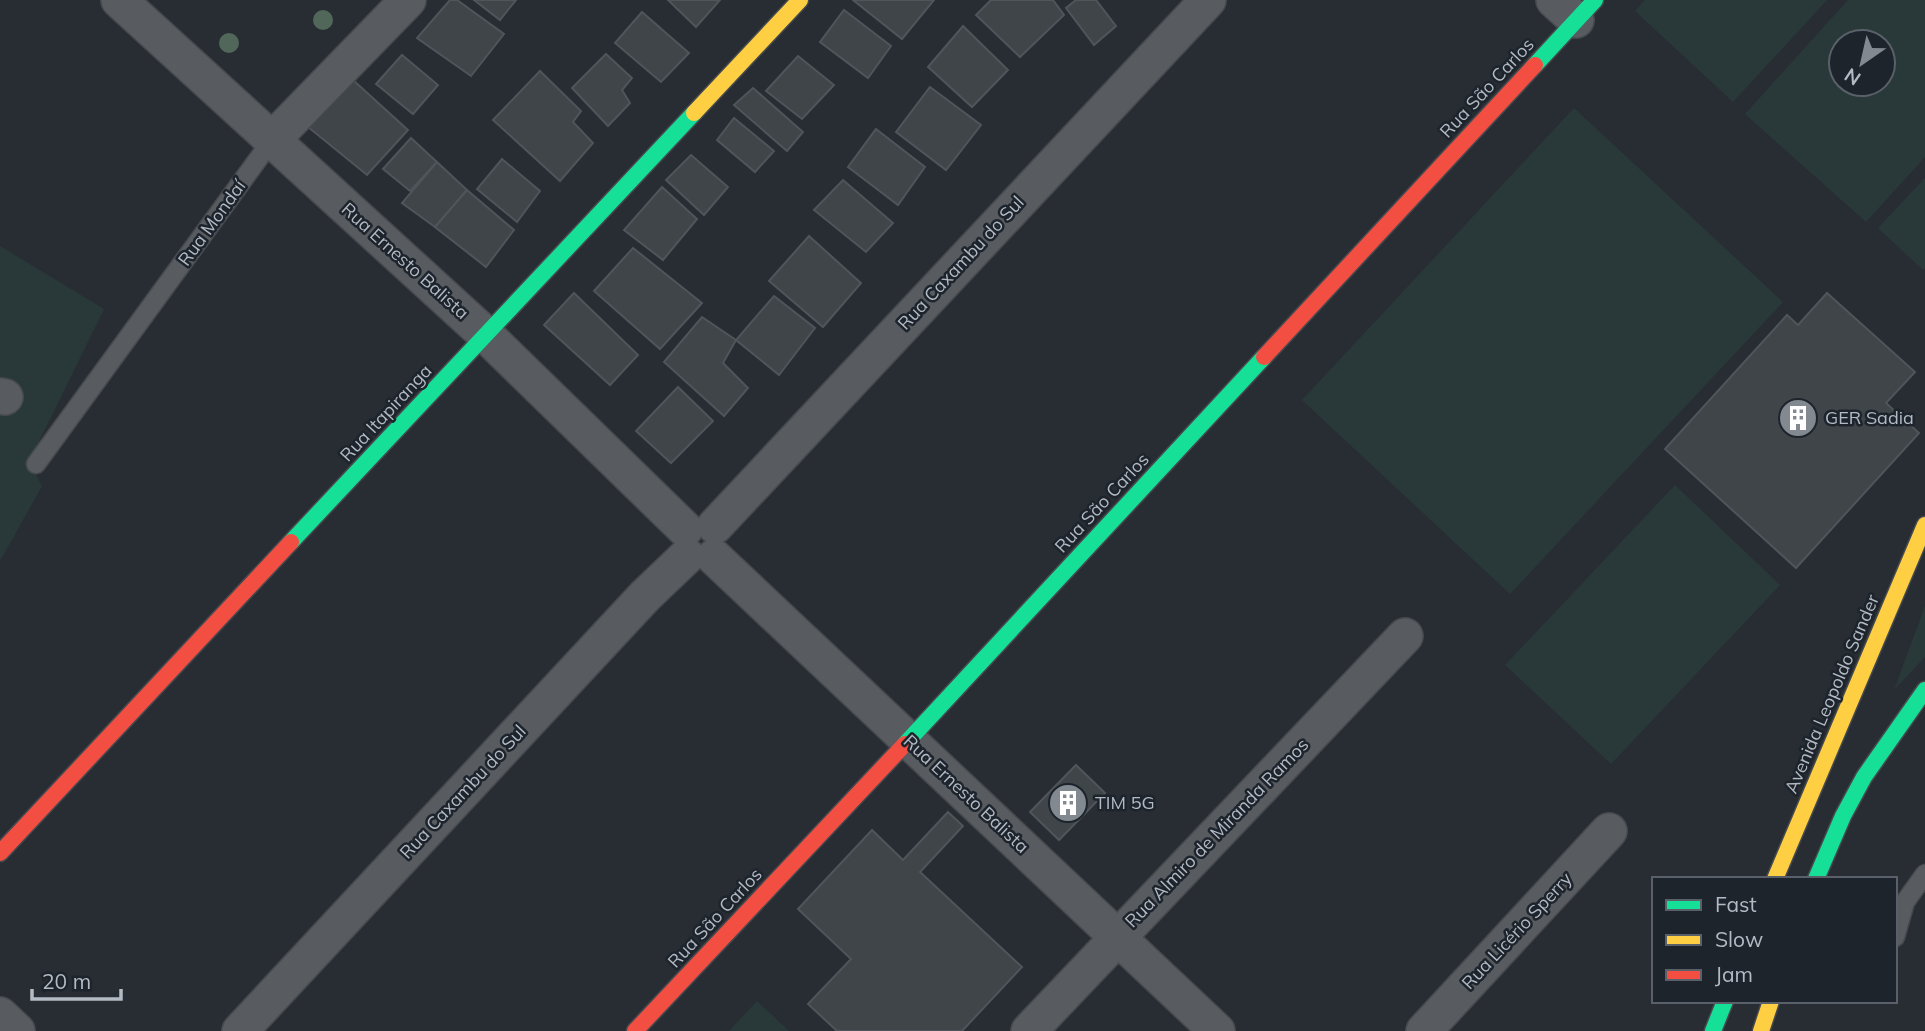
<svg xmlns="http://www.w3.org/2000/svg" width="1925" height="1031" viewBox="0 0 1925 1031" font-family="Mulish,sans-serif">
	<rect width="100%" height="100%" fill="#282d33"/>
	<g fill="#293939" fill-rule="evenodd">
		<path d="M 1645,0 L 1827,0 L 1733,102 L 1635,11 Z"/>
		<path d="M 1848,0 L 1925,0 L 1925,157 L 1866,222 L 1745,114 ZM 1841,42 L 1883,42 L 1883,84 L 1841,84 Z"/>
		<path d="M 1574,108 L 1783,302 L 1510,594 L 1302,400 Z"/>
		<path d="M 1925,178 L 1925,268 L 1923,270 L 1878,228 Z"/>
		<path d="M 0,246 L 104,309 L 29,462 L 42,486 L 0,561 Z"/>
		<path d="M 1675,485 L 1780,585 L 1611,764 L 1505,665 Z"/>
		<path d="M 1925,606 L 1925,657 L 1894,690 Z"/>
		<path d="M 757,1001 L 789,1031 L 729,1031 Z"/>
	</g>
	<g fill="#404549" stroke="#50545b" stroke-width="2">
		<path d="M 450,0 L 457,0 L 504,34 L 471,76 L 417,38 Z"/>
		<path d="M 474,0 L 516,0 L 500,20 Z"/>
		<path d="M 668,0 L 720,0 L 696,27 Z"/>
		<path d="M 853,0 L 934,0 L 902,39 Z"/>
		<path d="M 991,0 L 1053,0 L 1064,15 L 1020,57 L 976,15 Z"/>
		<path d="M 1076,0 L 1096,0 L 1116,26 L 1094,45 L 1066,8 Z"/>
		<path d="M 844,10 L 891,46 L 868,78 L 820,42 Z"/>
		<path d="M 642,12 L 689,53 L 661,82 L 615,43 Z"/>
		<path d="M 963,26 L 1008,70 L 972,107 L 928,67 Z"/>
		<path d="M 606,54 L 632,78 L 622,90 L 630,103 L 608,126 L 572,88 Z"/>
		<path d="M 402,55 L 438,85 L 413,114 L 376,84 Z"/>
		<path d="M 798,56 L 834,85 L 802,119 L 766,91 Z"/>
		<path d="M 540,71 L 581,111 L 573,122 L 593,143 L 560,181 L 493,120 Z"/>
		<path d="M 353,80 L 408,130 L 367,175 L 308,127 Z"/>
		<path d="M 930,87 L 981,125 L 946,170 L 896,132 Z"/>
		<path d="M 753,88 L 803,132 L 787,151 L 734,105 Z"/>
		<path d="M 734,118 L 774,151 L 755,172 L 717,140 Z"/>
		<path d="M 876,129 L 925,167 L 898,205 L 848,167 Z"/>
		<path d="M 411,138 L 437,162 L 410,191 L 383,169 Z"/>
		<path d="M 691,155 L 728,187 L 704,215 L 666,180 Z"/>
		<path d="M 502,159 L 540,191 L 517,222 L 477,189 Z"/>
		<path d="M 437,162 L 467,190 L 435,227 L 402,203 Z"/>
		<path d="M 843,180 L 893,223 L 866,252 L 814,210 Z"/>
		<path d="M 662,187 L 697,219 L 663,260 L 624,230 Z"/>
		<path d="M 467,190 L 514,230 L 486,267 L 435,227 Z"/>
		<path d="M 809,236 L 861,283 L 823,327 L 769,281 Z"/>
		<path d="M 633,248 L 702,303 L 660,349 L 594,291 Z"/>
		<path d="M 574,293 L 638,355 L 610,385 L 544,325 Z"/>
		<path d="M 1827,293 L 1915,372 L 1886,403 L 1919,433 L 1796,568 L 1665,449 L 1787,315 L 1798,325 Z"/>
		<path d="M 774,296 L 815,328 L 779,375 L 736,340 Z"/>
		<path d="M 702,317 L 736,340 L 723,363 L 748,388 L 724,416 L 664,362 Z"/>
		<path d="M 678,387 L 713,421 L 671,463 L 636,431 Z"/>
		<path d="M 1076,765 L 1105,793 L 1059,840 L 1030,812 Z"/>
		<path d="M 948,812 L 963,826 L 920,872 L 1022,967 L 962,1031 L 837,1031 L 808,1004 L 851,959 L 798,909 L 872,830 L 903,860 Z"/>
	</g>
	<g fill="none" stroke-linecap="round" stroke-linejoin="round">
		<defs>
			<g id="lane">
				<path d="M 36,464 L 272,140"/>
				<path d="M 1895,937 L 1905,902 L 1925,874"/>
			</g>
			<g id="street">
				<path d="M 119,0 L 486,335 L 685,529"/>
				<path d="M 1554,0 L 1576,20"/>
				<path d="M 272,140 L 408,0"/>
				<path d="M 0,396 L 5,397"/>
				<path d="M 715,526 L 1208,0"/>
				<path d="M 714,557 L 1217,1031"/>
				<path d="M 0,1015 L 17,1031"/>
				<path d="M 240,1031 L 645,596 L 687,556"/>
				<path d="M 1029,1031 L 1405,636"/>
				<path d="M 1424,1031 L 1609,831"/>
			</g>
			<g id="fast">
				<path d="M 1535,65 L 1595,0"/>
				<path d="M 291,542 L 694,113"/>
				<path d="M 905,744 L 1264,357"/>
				<path d="M 1816,879 L 1843,816 L 1864,777 L 1925,690"/>
				<path d="M 1713,1031 L 1725,1001"/>
			</g>
			<g id="slow">
				<path d="M 694,113 L 800,0"/>
				<path d="M 1775,879 L 1925,525"/>
				<path d="M 1761,1031 L 1771,1001"/>
			</g>
			<g id="jam">
				<path d="M 1264,357 L 1535,65"/>
				<path d="M 0,853 L 291,542"/>
				<path d="M 635,1031 L 905,744"/>
			</g>
		</defs>
		<use href="#lane" stroke="#46494e" stroke-width="21"/>
		<use href="#street" stroke="#46494e" stroke-width="38"/>
		<use href="#fast" stroke="#46494e" stroke-width="19"/>
		<use href="#slow" stroke="#46494e" stroke-width="19"/>
		<use href="#jam" stroke="#46494e" stroke-width="19"/>
		<use href="#lane" stroke="#585c61" stroke-width="18"/>
		<use href="#street" stroke="#585c61" stroke-width="35"/>
		<use href="#fast" stroke="#16e098" stroke-width="16"/>
		<use href="#slow" stroke="#ffcf43" stroke-width="16"/>
		<use href="#jam" stroke="#f24e42" stroke-width="16"/>
	</g>
	<g fill="#51675a">
		<circle cx="323" cy="20" r="10"/>
		<circle cx="229" cy="43" r="10"/>
	</g>
	<defs>
		<symbol id="building-disc" viewBox="-11 -11 22 22"><circle r="9.5" fill="#828991" stroke="#1d242c"/><path d="M-4-6H4V6H1V3H-1V6H-4ZM-2.5-4.3h1.7v1.8h-1.7ZM.8-4.3h1.7v1.8H.8ZM-2.5-1h1.7V.8h-1.7ZM.8-1h1.7V.8H.8Z" fill="#fff"/></symbol>
	</defs>
	<g fill-rule="evenodd">
		<use href="#building-disc" x="1776" y="396" width="44" height="44"/>
		<use href="#building-disc" x="1046" y="781" width="44" height="44"/>
	</g>
	<g text-anchor="middle" stroke-width="5" stroke-linejoin="round" paint-order="stroke">
		<g font-size="18" fill="#b3bac4" stroke="#1d242c">
			<text transform="translate(1487 88) rotate(-47)" y="6">Rua São Carlos</text>
			<text transform="translate(212 223) rotate(-54)" y="6">Rua Mondaí</text>
			<text transform="translate(405 261) rotate(42)" y="6">Rua Ernesto Balista</text>
			<text transform="translate(961 263) rotate(-47)" y="6">Rua Caxambu do Sul</text>
			<text transform="translate(386 413) rotate(-47)" y="6">Rua Itapiranga</text>
			<text transform="translate(1102 503) rotate(-47)" y="6">Rua São Carlos</text>
			<text transform="translate(1832 694) rotate(-67)" y="6">Avenida Leopoldo Sander</text>
			<text transform="translate(463 792) rotate(-47)" y="6">Rua Caxambu do Sul</text>
			<text transform="translate(966 794) rotate(43)" y="6">Rua Ernesto Balista</text>
			<text transform="translate(1217 833) rotate(-46)" y="6">Rua Almiro de Miranda Ramos</text>
			<text transform="translate(715 918) rotate(-47)" y="6">Rua São Carlos</text>
			<text transform="translate(1517 931) rotate(-47)" y="6">Rua Licério Sperry</text>
		</g>
		<g font-size="18" fill="#b3bac4" stroke="#1d242c" text-anchor="start">
			<text x="1825" y="424">GER Sadia</text>
			<text x="1095" y="809">TIM 5G</text>
		</g>
	</g>
	<rect x="1652" y="877" width="245" height="126" fill="#1d242c" stroke="#596069" stroke-width="2"/>
	<rect x="1666" y="900" width="35" height="10" fill="#16e098" stroke="#596069" stroke-width="2"/>
	<text x="1715" y="912" font-size="21" fill="#b3bac4">Fast</text>
	<rect x="1666" y="935" width="35" height="10" fill="#ffcf43" stroke="#596069" stroke-width="2"/>
	<text x="1715" y="947" font-size="21" fill="#b3bac4">Slow</text>
	<rect x="1666" y="970" width="35" height="10" fill="#f24e42" stroke="#596069" stroke-width="2"/>
	<text x="1715" y="982" font-size="21" fill="#b3bac4">Jam</text>
	<g transform="translate(1862 63) rotate(214)"><circle r="33" fill="#1d242c" stroke="#596069" stroke-width="2"/>
	<path d="M0-5L12 26L0 18L-12 26Z" fill="#828991"/>
	<text y="-10" font-size="19" font-weight="bold" text-anchor="middle" fill="#b3bac4">N</text>
	</g>
	<path d="M32 989v10h89v-10" fill="none" stroke="#b3bac4" stroke-width="3.5"/>
	<text x="42" y="989" font-size="21" fill="#b3bac4" stroke="#1d242c" stroke-width="5" paint-order="stroke">20 m</text>
</svg>
